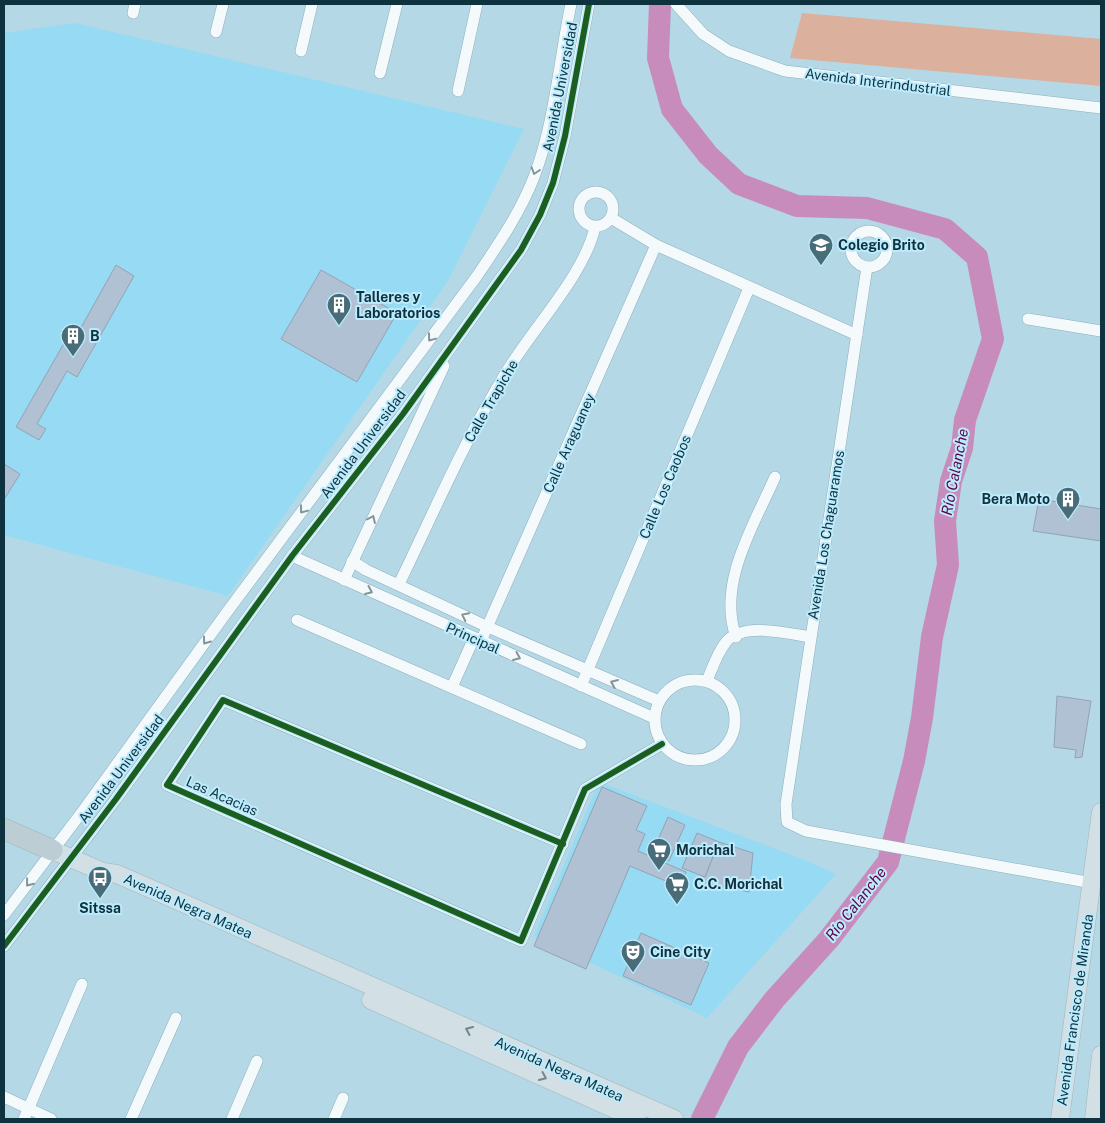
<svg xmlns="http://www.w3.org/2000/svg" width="1105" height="1123" viewBox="0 0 1105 1123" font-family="'Public Sans',sans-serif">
	<rect width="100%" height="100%" fill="#b4d8e5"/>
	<g fill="#96dbf3">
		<path d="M 75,23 L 524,129 L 448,281 L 228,596 L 4,535 L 4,33 Z"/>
		<path d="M 599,782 L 805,860 L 836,874 L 707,1018 L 534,936 Z"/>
	</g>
	<path fill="#dbb09d" d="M 802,13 L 1101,39 L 1101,86 L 790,58 Z"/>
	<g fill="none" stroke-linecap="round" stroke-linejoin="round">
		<path stroke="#c78cbc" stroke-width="22" d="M 660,4 L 658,58 L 672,109 L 708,155 L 739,184 L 797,206 L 867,208 L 945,229 L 977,257 L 993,339 L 965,420 L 962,448 L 951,481 L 945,521 L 948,565 L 932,637 L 922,718 L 914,761 L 888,862 L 829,939 L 774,1000 L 738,1047 L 702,1119"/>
	</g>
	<g fill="#b0c1d3" stroke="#92a3b4">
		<path d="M 116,265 L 134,276 L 77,377 L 67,371 L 37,424 L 46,429 L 39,440 L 16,427 L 67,338 L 73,342 Z"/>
		<path d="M 321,270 L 397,313 L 357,382 L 281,339 Z"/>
		<path d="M 4,464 L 20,474 L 5,498 L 4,498 Z"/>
		<path d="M 1039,499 L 1101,509 L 1101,541 L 1033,531 Z"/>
		<path d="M 1057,696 L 1091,701 L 1082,757 L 1075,758 L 1076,750 L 1054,747 Z"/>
		<path d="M 602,787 L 647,806 L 636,830 L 645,834 L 638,851 L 686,872 L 680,887 L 630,866 L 586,969 L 534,946 Z"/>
		<path d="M 668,817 L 685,825 L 669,861 L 652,853 Z"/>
		<path d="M 697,833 L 719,842 L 705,877 L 682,868 Z"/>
		<path d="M 719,842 L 753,853 L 749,892 L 701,882 L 701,876 L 705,877 Z"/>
		<path d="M 641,933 L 709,963 L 691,1005 L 623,976 Z"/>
	</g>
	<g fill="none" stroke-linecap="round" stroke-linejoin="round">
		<defs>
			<g id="street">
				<path d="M 676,4 L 703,34 L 729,51 L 785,71 L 1101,108"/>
				<path d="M 133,13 L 135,4"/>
				<path d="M 216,32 L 223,4"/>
				<path d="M 301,51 L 312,4"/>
				<path d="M 380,73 L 397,4"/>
				<path d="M 458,91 L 477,4"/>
				<circle cx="596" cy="209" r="17"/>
				<path d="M 611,218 L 656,245 L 857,335"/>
				<circle cx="869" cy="249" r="18"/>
				<path d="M 867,267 L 786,804 L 787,822 L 806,831 L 1092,883"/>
				<path d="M 1028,319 L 1101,331"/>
				<path d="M 292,556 L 654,718"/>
				<path d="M 352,561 L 366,570 L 488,627 L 659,701"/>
				<path d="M 344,580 L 444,366"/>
				<path d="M 399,584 C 432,516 462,446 501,381 C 527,334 584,277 595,227"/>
				<path d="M 297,620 L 581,744"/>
				<path d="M 736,637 C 717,583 754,525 775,477"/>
				<path d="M 481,641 L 656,245"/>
				<circle cx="695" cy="720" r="40"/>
				<path d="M 707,681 C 712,669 717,653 726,642 C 743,622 788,633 810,637"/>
				<path d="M 581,686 L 749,288"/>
				<path d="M 452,687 L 474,638"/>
				<path d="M 563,844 L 223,700 L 167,785 L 521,941 L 585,789 L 662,744"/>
				<path d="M 4,915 L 82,812 L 227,612 L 477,276 C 498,245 520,213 534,177 C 555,122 559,61 571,4"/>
				<path d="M 4,946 L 116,799 L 292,556 L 403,414 L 521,250 L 540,215 L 553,183 L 565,136 L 589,4"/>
				<path d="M 4,1097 L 51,1119"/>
				<path d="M 24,1119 L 82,984"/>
				<path d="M 131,1119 L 176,1018"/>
				<path d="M 232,1119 L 257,1061"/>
				<path d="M 334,1119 L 343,1098"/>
			</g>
			<g id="primary">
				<path d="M 52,850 L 103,872 L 117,874 L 674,1119"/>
				<path d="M 371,1000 L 637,1119"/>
				<path d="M 1060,1119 L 1101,812"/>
				<path d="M 1094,1119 L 1101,1055"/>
			</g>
			<path id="highway" d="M 4,829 L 52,850"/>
		</defs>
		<use href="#street" stroke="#8fafbb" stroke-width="12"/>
		<use href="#primary" stroke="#9fb5bd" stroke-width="19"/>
		<use href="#highway" stroke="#9fb5bd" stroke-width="22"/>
		<use href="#street" stroke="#f4f9fb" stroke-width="11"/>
		<use href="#primary" stroke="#d2dfe4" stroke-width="18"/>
		<use href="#highway" stroke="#bcced3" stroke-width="21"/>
		<defs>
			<g id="cycleway">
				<path d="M 563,844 L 223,700 L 167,785 L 521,941 L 585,789 L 662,744"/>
				<path d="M 4,946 L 116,799 L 292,556 L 403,414 L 521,250 L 540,215 L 553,183 L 565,136 L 589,4"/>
			</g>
		</defs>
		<use href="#cycleway" stroke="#bcebfd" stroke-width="9"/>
		<use href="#cycleway" stroke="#1b5e20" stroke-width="6"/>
	</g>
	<defs><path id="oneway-chevron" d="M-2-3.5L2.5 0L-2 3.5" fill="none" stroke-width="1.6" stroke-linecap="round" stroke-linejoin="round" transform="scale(1.25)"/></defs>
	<g stroke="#81969c">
		<use href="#oneway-chevron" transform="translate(535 171) rotate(108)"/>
		<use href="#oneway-chevron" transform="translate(431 338) rotate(127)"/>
		<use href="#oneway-chevron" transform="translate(303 510) rotate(127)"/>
		<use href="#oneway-chevron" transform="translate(372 519) rotate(-65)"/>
		<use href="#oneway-chevron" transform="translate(369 591) rotate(24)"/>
		<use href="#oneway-chevron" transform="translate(465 616) rotate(-154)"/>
		<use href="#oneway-chevron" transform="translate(206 641) rotate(126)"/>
		<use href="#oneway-chevron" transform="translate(517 657) rotate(24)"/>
		<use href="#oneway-chevron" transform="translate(614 683) rotate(-157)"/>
		<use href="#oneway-chevron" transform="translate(29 883) rotate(128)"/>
	</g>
	<g stroke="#708891">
		<use href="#oneway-chevron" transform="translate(469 1030) rotate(-156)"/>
		<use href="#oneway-chevron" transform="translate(543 1077) rotate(24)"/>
	</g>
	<defs>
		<symbol id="school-pin" viewBox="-11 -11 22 30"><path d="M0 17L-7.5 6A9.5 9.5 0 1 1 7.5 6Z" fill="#486c78" stroke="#bcebfd"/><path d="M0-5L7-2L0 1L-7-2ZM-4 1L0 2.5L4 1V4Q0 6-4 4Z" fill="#fff"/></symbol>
		<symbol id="building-pin" viewBox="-11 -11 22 30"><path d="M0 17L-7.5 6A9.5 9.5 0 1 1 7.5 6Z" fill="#486c78" stroke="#bcebfd"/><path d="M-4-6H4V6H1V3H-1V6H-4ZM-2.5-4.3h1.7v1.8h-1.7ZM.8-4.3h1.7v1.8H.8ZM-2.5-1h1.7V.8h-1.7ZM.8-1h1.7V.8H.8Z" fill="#fff"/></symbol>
		<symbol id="supermarket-pin" viewBox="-11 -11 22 30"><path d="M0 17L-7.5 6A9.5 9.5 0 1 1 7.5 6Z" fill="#486c78" stroke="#bcebfd"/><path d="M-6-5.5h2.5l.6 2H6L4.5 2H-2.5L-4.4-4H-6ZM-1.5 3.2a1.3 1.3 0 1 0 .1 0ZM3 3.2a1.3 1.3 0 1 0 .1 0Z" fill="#fff"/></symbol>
		<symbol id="bus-pin" viewBox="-11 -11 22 30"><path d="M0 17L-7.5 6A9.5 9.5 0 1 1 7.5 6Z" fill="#486c78" stroke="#bcebfd"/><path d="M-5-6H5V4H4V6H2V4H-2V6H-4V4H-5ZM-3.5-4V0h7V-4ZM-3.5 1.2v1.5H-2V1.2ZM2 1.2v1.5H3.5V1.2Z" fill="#fff"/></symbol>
		<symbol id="theatre-pin" viewBox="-11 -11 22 30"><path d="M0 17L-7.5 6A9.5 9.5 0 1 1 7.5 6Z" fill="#486c78" stroke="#bcebfd"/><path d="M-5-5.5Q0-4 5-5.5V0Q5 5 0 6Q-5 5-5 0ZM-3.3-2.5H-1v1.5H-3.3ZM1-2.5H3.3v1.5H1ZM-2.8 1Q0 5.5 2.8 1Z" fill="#fff"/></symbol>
	</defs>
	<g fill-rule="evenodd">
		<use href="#school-pin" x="807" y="231" width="28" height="38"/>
		<use href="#building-pin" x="325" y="291" width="28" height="38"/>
		<use href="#building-pin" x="59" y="322" width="28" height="38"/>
		<use href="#building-pin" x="1054" y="485" width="28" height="38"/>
		<use href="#supermarket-pin" x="645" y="836" width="28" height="38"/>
		<use href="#bus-pin" x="86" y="864" width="28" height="38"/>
		<use href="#supermarket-pin" x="663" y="870" width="28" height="38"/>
		<use href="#theatre-pin" x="619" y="938" width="28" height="38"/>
	</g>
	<g text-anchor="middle" stroke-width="4" stroke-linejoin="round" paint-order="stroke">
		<g font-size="14" fill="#0e323e" stroke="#bcebfd">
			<text transform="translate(878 82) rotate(7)" y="5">Avenida Interindustrial</text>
			<text transform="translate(560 87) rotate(-79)" y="5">Avenida Universidad</text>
			<text transform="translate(491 401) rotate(-60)" y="5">Calle Trapiche</text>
			<text transform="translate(569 443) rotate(-66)" y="5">Calle Araguaney</text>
			<text transform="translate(363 444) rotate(-53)" y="5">Avenida Universidad</text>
			<text transform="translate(665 487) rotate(-67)" y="5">Calle Los Caobos</text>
			<text transform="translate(826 535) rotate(-81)" y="5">Avenida Los Chaguaramos</text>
			<text transform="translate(473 638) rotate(24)" y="5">Principal</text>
			<text transform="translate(121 769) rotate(-53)" y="5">Avenida Universidad</text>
			<text transform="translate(222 796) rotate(24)" y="5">Las Acacias</text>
			<text transform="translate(188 906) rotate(24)" y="5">Avenida Negra Matea</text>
			<text transform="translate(1075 1010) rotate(-82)" y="5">Avenida Francisco de Miranda</text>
			<text transform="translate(559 1069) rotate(24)" y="5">Avenida Negra Matea</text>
		</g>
		<g font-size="14" font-weight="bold" fill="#0e323e" stroke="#bcebfd" text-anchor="start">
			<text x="838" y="250">Colegio Brito</text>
			<text x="356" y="302">Talleres y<tspan x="356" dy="16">Laboratorios</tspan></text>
			<text x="90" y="341">B</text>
			<text x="1050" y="504" text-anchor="end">Bera Moto</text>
			<text x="676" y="855">Morichal</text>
			<text x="694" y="889">C.C. Morichal</text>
			<text x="100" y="913" text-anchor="middle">Sitssa</text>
			<text x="650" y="957">Cine City</text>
		</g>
		<g font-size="15" font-style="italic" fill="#610248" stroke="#bcebfd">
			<text transform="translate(955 472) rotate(-79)" y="5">Río Calanche</text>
			<text transform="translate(856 904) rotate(-52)" y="5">Río Calanche</text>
		</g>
	</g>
	<rect width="1105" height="1123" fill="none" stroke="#0e323e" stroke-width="10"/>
</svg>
